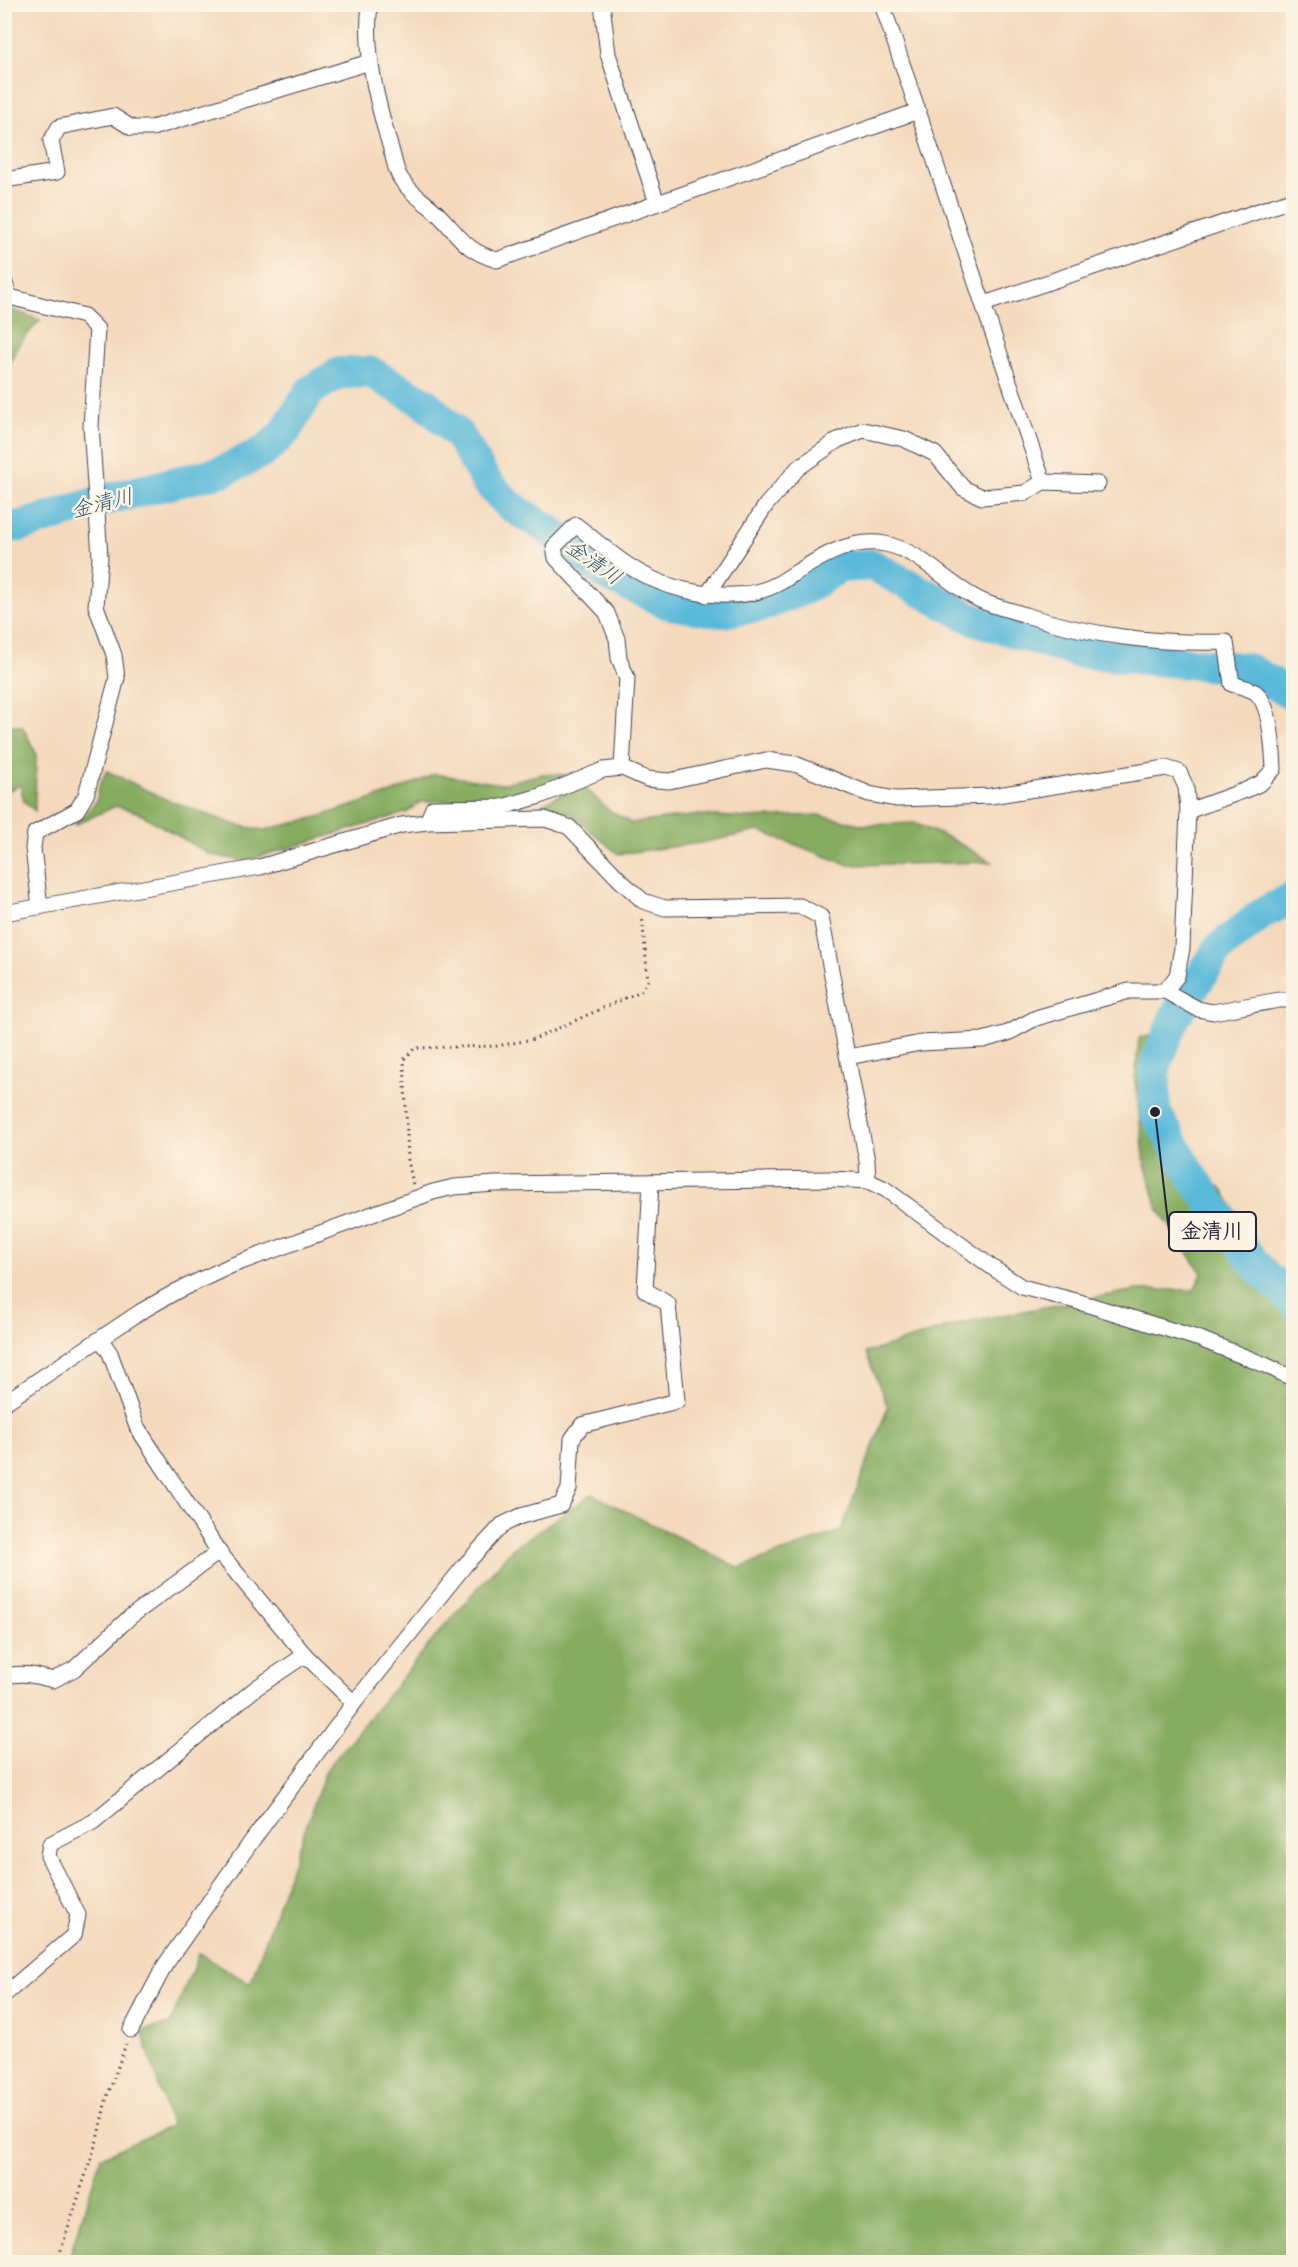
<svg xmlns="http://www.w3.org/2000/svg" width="1298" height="2267" viewBox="0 0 1298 2267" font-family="'Gochi Hand','Klee One',sans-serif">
	<rect width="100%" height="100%" fill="#fcf5e5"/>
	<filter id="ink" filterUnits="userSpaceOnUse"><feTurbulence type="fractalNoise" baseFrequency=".0167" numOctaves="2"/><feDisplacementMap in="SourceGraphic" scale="12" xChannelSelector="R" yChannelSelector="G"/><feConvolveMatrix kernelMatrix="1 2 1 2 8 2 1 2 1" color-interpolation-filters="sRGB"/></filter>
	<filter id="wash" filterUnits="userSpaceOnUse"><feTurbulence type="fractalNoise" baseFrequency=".008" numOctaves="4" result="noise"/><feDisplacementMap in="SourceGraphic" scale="24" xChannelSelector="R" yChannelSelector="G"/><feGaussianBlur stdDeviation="1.35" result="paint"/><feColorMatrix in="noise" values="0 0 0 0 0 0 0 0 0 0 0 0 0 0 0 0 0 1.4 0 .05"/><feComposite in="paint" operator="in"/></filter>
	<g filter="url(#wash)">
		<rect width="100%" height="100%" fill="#f4d9bc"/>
		<g fill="#86ac61" stroke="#54674e" stroke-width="1.5">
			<path d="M 5,307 L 40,320 L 21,342 L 5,372 Z"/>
			<path d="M 4,725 L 22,726 L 36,753 L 35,811 L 24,801 L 20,785 L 5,792 Z"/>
			<path d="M 107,771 L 165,799 L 236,825 L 264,830 L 318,817 L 394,792 L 435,774 L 501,784 L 542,774 L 576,775 L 515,797 L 420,802 L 408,812 L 245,861 L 211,855 L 137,812 L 116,806 L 74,825 L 96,802 L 100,783 Z"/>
			<path d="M 581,784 L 607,809 L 631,823 L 699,815 L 748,818 L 818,815 L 865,825 L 914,823 L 951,839 L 992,862 L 849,865 L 759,831 L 700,843 L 618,854 L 571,814 L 541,805 Z"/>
			<path d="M 1150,1036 L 1148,1112 L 1166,1150 L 1223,1189 L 1252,1240 L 1293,1281 L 1293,2262 L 72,2262 L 69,2258 L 101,2157 L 171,2126 L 142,2031 L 170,2024 L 199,1953 L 250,1984 L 326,1770 L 442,1629 L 512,1549 L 592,1494 L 739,1568 L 841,1531 L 888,1407 L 866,1353 L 965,1322 L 1136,1290 L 1194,1290 L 1202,1273 L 1158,1209 L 1145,1164 L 1135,1080 L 1139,1038 Z"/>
		</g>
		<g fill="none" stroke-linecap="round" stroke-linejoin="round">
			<g stroke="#5ab9d9" stroke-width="32">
				<path d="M 4,527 L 21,526 L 111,498 L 223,471 L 265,451 L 285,432 L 310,391 L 339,373 L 370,372 L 425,403 L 459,435 L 486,481 L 509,505 L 546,528 L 608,576 L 669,604 L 721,612 L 761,606 L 804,589 L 840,567 L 872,565 L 973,619 L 1077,652 L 1249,669 L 1294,696"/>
				<path d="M 1294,897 L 1263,913 L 1219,948 L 1175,1017 L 1155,1067 L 1155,1112 L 1193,1177 L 1257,1267 L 1294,1302"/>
			</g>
		</g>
	</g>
	<g filter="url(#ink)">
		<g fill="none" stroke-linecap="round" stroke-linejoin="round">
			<defs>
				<g id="street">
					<path d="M 370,4 C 364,53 377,102 391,149 C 394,158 395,170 401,179 C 413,197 427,202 440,216 C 461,238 466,251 497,260 L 918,111"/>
					<path d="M 602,4 L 608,54 L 657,203"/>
					<path d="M 882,4 L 1043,482"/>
					<path d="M 4,180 L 57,172 L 51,141 L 59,127 L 113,116 L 132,128 L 152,128 L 370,62"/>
					<path d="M 4,281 L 10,297 L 84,316 L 97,329 L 91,426 L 100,557 L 96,606 L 114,655 L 117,678 L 86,795 L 77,810 L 35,833 L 33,848 L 40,907"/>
					<path d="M 984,304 L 1294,199"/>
					<path d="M 707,595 L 766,505 L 798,468 L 838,440 L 863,430 L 904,439 L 935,454 L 963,488 L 982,497 L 1025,493 L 1043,482 L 1098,484"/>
					<path d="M 622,768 L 647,779 L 669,781 L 766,760 L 795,764 L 869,794 L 896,799 L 991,796 L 1166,768 L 1179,772 L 1186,787 L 1188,811 L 1182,948 L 1177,976 L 1165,991"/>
					<path d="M 427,822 L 433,808 L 502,807 L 540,796 L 603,770 L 622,768 L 627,678 L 619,658 L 617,639 L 607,613 L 556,558 L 554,547 L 576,525 C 592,538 609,552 626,564 C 666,592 736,608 781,582 C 812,563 846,537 885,544 C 922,551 948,586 982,601 C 995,607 1011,610 1025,615 C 1092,636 1155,644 1226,642 L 1232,684 C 1239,686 1248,688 1255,692 C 1271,703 1273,750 1274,769 L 1261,783 L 1246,790 L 1188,811"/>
					<path d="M 4,913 L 260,867 L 402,825 L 427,822 L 545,819 L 569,827 L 621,881 L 643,901 L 665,908 L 800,906 L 821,917 L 867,1161 L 868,1181"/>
					<path d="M 848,1057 L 921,1043 L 983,1040 L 1008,1033 L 1036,1018 L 1129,991 L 1165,991 L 1198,1009 L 1213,1012 L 1279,1000 L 1294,1000"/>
					<path d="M 101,1340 L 110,1353 L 137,1427 L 219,1552 L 305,1655 L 354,1703"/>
					<path d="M 4,1403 L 140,1312 L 177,1291 L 230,1266 L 433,1192 L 454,1187 L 495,1184 L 830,1179 L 868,1181 L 885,1189 L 993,1268 L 1022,1287 L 1076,1301 L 1200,1339 L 1265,1365 L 1294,1379"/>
					<path d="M 4,1677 C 21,1671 37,1676 53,1680 L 74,1669 L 130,1617 L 219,1552"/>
					<path d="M 4,1995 L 74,1935 L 78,1915 L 48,1856 L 50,1844 L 93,1822 L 256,1688 L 305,1655"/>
					<path d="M 131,2030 L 165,1965 L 251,1842 L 354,1703 L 465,1565 L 502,1525 L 521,1516 L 561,1505 L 569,1489 L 572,1439 L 582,1425 L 677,1401 L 668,1304 L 645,1290 L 651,1182"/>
				</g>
			</defs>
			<use href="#street" stroke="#423d4e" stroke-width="17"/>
			<g stroke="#423d4e" stroke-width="3" stroke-dasharray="1.5 4.5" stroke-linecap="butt">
				<path d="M 413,1184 L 408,1160 L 404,1059 L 415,1048 L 497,1046 L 534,1039 L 641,991 L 648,981 L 642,916"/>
				<path d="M 57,2262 L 97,2140 L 106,2100 L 126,2044"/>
			</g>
			<use href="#street" stroke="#fff" stroke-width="15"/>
		</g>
	</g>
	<g text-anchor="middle" stroke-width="5" stroke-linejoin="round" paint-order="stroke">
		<g font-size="21" font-style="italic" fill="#365772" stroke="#fcf5e5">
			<text transform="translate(102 503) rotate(-14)" y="7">金清川</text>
			<text transform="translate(594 562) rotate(35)" y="7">金清川</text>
		</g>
	</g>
	<path fill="none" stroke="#22223b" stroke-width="2" d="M1155 1112L1169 1231"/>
	<circle fill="#22223b" stroke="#fcf5e5" stroke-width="2" cx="1155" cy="1112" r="6"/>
	<rect fill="#fcf5e5" stroke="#22223b" stroke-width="2" x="1169" y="1212" width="87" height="39" rx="6"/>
	<g font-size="21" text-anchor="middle" font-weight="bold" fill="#22223b">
		<text x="1212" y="1238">金清川</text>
	</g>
	<rect width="1298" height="2267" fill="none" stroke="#fcf5e5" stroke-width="24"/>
</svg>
